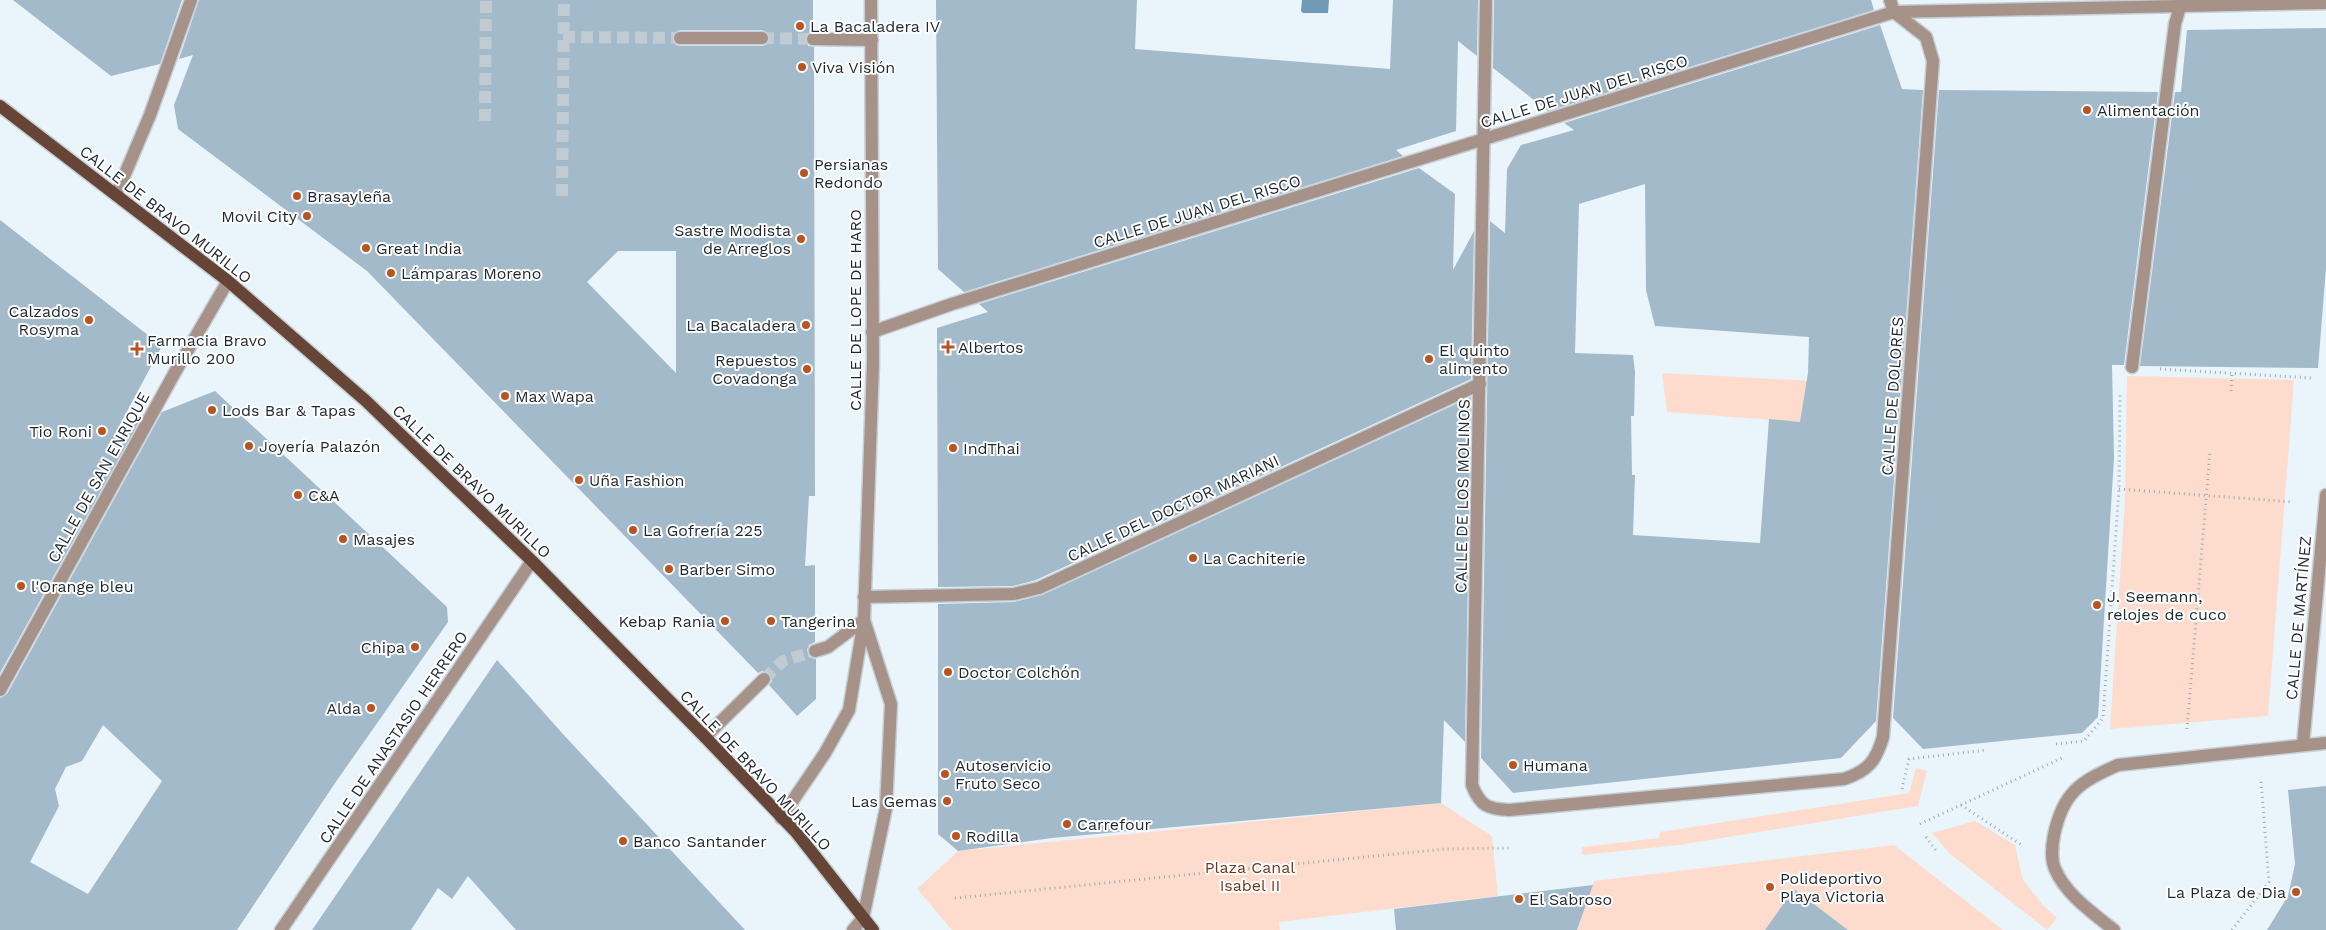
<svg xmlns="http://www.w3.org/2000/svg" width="2326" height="930" viewBox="0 0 2326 930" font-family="'Work Sans',sans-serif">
	<rect width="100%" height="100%" fill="#eaf4fb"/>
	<g fill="#fedccd">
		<path d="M 1662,373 L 1814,381 L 1879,428 L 1667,412 Z"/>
		<path d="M 2127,376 L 2294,380 L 2268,716 L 2110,729 L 2125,501 Z"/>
		<path d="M 1916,768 L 1927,771 L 1918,806 L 1679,845 L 1582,855 L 1582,847 L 1659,838 L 1660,832 L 1909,793 Z"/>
		<path d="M 1441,803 L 1492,836 L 1498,896 L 1279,922 L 1280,930 L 952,930 L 917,889 L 958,851 Z"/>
		<path d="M 1975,821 L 2015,845 L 2023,880 L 2042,904 L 2057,918 L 2047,930 L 1949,853 L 1932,833 Z"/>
		<path d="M 1894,845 L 2003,930 L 1577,930 L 1594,881 Z"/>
	</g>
	<path fill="#719ab6" d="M 1302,0 L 1329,0 L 1328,13 L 1303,13 L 1301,11 Z"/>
	<g fill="#a3bacb" fill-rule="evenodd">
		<path d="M 13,0 L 182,0 L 160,64 L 111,76 Z"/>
		<path d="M 199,0 L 813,0 L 813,31 L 806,34 L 805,39 L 808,46 L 814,47 L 815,496 L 809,496 L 805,566 L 815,565 L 815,642 L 809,645 L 807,650 L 809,657 L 816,659 L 816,699 L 797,716 L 769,685 L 772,681 L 769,673 L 762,671 L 758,673 L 367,271 L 178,129 L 174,105 L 193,55 L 179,59 ZM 680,30 L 762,30 L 769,34 L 770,38 L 766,45 L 762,46 L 680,46 L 676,45 L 672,38 L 673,34 ZM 618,251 L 676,251 L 676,373 L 587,282 Z"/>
		<path d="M 936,0 L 1137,0 L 1135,49 L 1390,69 L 1393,0 L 1478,0 L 1477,56 L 1458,41 L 1456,131 L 1396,150 L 1403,156 L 964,292 L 938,269 Z"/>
		<path d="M 1494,0 L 1871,0 L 1874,10 L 1548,111 L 1493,68 Z"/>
		<path d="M 1880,25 L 1902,89 L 1923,90 L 1876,721 L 1841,758 L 1513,793 L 1481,758 L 1490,221 L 1505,233 L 1507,169 L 1521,145 L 1574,130 L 1564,123 ZM 1645,184 L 1646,290 L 1655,326 L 1809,337 L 1808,373 L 1800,422 L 1769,419 L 1760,543 L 1633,535 L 1635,475 L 1632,475 L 1631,416 L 1634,416 L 1635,372 L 1633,355 L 1575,353 L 1579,204 Z"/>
		<path d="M 2326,28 L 2326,268 L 2318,368 L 2140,366 L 2175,92 L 2181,92 L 2187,30 Z"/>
		<path d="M 1939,90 L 2158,92 L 2124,365 L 2112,365 L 2114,458 L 2098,717 L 2082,733 L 1923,749 L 1893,718 Z"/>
		<path d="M 1419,168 L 1455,194 L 1453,270 L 1474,231 L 1471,379 L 1036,580 L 1013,586 L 938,587 L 937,328 L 988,312 L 979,304 Z"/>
		<path d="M 0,220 L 162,346 L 117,430 L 139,422 L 0,673 Z"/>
		<path d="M 215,391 L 447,607 L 448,622 L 333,786 L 237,930 L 0,930 L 0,698 L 7,694 L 162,412 ZM 103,725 L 162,781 L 88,894 L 30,862 L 59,806 L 55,789 L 66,767 L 82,761 Z"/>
		<path d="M 1471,397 L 1465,742 L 1444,720 L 1441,803 L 1052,838 L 958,851 L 938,834 L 938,604 L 1014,602 L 1042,595 Z"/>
		<path d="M 497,660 L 562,733 L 745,930 L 516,930 L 468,876 L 452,899 L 438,888 L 411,930 L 312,930 Z"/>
		<path d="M 2326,786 L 2326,930 L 2267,930 L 2288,896 L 2295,864 L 2288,790 Z"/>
		<path d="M 1593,885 L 1577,930 L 1396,930 L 1394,909 Z"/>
		<path d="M 1794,889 L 1848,930 L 1765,930 Z"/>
	</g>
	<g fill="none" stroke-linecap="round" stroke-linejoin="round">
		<g stroke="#c1cbd2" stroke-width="12" stroke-dasharray="12 6" stroke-linecap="butt">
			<path d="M 563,37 L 680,38"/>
			<path d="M 762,38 L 813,39"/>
			<path d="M 485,121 L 486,0"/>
			<path d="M 562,196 L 564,0"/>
			<path d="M 764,679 L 783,661 L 815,651"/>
		</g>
		<defs>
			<g id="minor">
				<path d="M 1486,0 L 1472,785 C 1480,806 1488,809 1509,810 L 1844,779 C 1868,771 1876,761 1883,737 L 1933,61 L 1926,37 L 1894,12"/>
				<path d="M 1890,0 L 1894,12"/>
				<path d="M 680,38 L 762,38"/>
				<path d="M 813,39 L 872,40"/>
				<path d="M 116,195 L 150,115 L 191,0"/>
				<path d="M 872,332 L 952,304 L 1894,12 L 2326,3"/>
				<path d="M 2132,367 L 2175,24 L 2182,0"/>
				<path d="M 864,597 L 1014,594 L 1039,588 L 1480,384"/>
				<path d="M 815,651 L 828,647 L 864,620"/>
				<path d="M 0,690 L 174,374 L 228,281"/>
				<path d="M 705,737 L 764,679"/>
				<path d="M 2303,745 L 2326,495"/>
				<path d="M 781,818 L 825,753 L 849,710 L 864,620 L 873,363 L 871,0"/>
				<path d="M 281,930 L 532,561"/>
				<path d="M 853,930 L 863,918 L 886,808 L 891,704 L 865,623"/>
				<path d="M 2114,930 C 2093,913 2066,895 2055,869 C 2051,860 2052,845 2054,835 C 2063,792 2080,782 2118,765 L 2326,743"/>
			</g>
			<path id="major" d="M 0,106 L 228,281 L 366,401 L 532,561 L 705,737 L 796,832 L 873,930"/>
		</defs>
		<use href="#minor" stroke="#c5cfd6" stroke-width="15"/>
		<use href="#major" stroke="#c5cfd6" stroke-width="15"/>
		<g stroke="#a0aab0" stroke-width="3" stroke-dasharray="1 4" stroke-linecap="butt">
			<path d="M 2160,369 L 2312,378"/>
			<path d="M 2231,391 L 2232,374"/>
			<path d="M 2119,489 L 2293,502"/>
			<path d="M 2187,729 L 2210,451"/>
			<path d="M 2056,744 L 2084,741 L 2103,718 L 2119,489 L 2120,392"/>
			<path d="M 1902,789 L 1909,759 L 1987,750"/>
			<path d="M 1961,805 L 2022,845"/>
			<path d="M 1920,824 L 2064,757"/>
			<path d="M 1926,837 L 1937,852"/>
			<path d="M 955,898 L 1445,849 L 1512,848"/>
			<path d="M 2232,930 L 2269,882 L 2261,781"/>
		</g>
		<use href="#minor" stroke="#a69289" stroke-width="12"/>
		<use href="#major" stroke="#664436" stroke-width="12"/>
	</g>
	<g fill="#b85421" stroke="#fff" stroke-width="2">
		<circle cx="800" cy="26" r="5"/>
		<circle cx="802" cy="67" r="5"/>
		<circle cx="2087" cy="110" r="5"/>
		<circle cx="804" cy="173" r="5"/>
		<circle cx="297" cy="196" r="5"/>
		<circle cx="307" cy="216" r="5"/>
		<circle cx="801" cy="239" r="5"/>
		<circle cx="366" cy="248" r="5"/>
		<circle cx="391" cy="273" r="5"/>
		<circle cx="89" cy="320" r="5"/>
		<circle cx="806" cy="325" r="5"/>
		<path d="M945.5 339.5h5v5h5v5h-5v5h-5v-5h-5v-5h5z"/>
		<path d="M134.5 341.5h5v5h5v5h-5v5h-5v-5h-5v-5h5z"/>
		<circle cx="1429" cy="359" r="5"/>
		<circle cx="807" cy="369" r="5"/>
		<circle cx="505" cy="396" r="5"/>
		<circle cx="212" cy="410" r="5"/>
		<circle cx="102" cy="431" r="5"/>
		<circle cx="249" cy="446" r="5"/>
		<circle cx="953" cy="448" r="5"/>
		<circle cx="579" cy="480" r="5"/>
		<circle cx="298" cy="495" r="5"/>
		<circle cx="633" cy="530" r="5"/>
		<circle cx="343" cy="539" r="5"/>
		<circle cx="1193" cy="558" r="5"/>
		<circle cx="669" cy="569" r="5"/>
		<circle cx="21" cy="586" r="5"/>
		<circle cx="2097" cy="605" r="5"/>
		<circle cx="725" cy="621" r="5"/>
		<circle cx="771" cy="621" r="5"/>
		<circle cx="415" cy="647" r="5"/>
		<circle cx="948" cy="672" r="5"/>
		<circle cx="371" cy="708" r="5"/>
		<circle cx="1513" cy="765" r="5"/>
		<circle cx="945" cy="774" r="5"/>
		<circle cx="947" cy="801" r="5"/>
		<circle cx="1067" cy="824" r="5"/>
		<circle cx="956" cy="836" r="5"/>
		<circle cx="623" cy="841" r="5"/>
		<circle cx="1770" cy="887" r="5"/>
		<circle cx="2296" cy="892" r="5"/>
		<circle cx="1519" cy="899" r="5"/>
	</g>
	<g text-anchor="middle" stroke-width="4" stroke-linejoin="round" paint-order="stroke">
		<g font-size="16" fill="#1e272d" stroke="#fff" text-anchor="start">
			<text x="810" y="32">La Bacaladera IV</text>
			<text x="812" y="73">Viva Visión</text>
			<text x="2097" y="116">Alimentación</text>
			<text x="814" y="170">Persianas<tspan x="814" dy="18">Redondo</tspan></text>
			<text x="307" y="202">Brasayleña</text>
			<text x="297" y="222" text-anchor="end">Movil City</text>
			<text x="791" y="236" text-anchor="end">Sastre Modista<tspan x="791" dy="18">de Arreglos</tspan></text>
			<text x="376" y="254">Great India</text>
			<text x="401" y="279">Lámparas Moreno</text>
			<text x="79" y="317" text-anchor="end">Calzados<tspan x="79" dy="18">Rosyma</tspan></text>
			<text x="796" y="331" text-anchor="end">La Bacaladera</text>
			<text x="147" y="346">Farmacia Bravo<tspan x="147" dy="18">Murillo 200</tspan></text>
			<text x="958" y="353">Albertos</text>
			<text x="1439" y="356">El quinto<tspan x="1439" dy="18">alimento</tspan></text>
			<text x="797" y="366" text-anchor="end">Repuestos<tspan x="797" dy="18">Covadonga</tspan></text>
			<text x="515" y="402">Max Wapa</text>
			<text x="222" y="416">Lods Bar &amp; Tapas</text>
			<text x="92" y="437" text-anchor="end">Tio Roni</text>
			<text x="259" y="452">Joyería Palazón</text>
			<text x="963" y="454">IndThai</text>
			<text x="589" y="486">Uña Fashion</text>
			<text x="308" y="501">C&amp;A</text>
			<text x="643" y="536">La Gofrería 225</text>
			<text x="353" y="545">Masajes</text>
			<text x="1203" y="564">La Cachiterie</text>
			<text x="679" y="575">Barber Simo</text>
			<text x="31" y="592">l'Orange bleu</text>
			<text x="2107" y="602">J. Seemann,<tspan x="2107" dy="18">relojes de cuco</tspan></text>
			<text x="715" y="627" text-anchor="end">Kebap Rania</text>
			<text x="781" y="627">Tangerina</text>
			<text x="405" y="653" text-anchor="end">Chipa</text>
			<text x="958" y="678">Doctor Colchón</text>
			<text x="361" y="714" text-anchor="end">Alda</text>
			<text x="955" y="771">Autoservicio<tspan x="955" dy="18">Fruto Seco</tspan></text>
			<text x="1523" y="771">Humana</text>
			<text x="937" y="807" text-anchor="end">Las Gemas</text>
			<text x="1077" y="830">Carrefour</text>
			<text x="966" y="842">Rodilla</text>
			<text x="633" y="847">Banco Santander</text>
			<text x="1780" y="884">Polideportivo<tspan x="1780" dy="18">Playa Victoria</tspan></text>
			<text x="2286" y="898" text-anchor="end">La Plaza de Dia</text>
			<text x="1529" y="905">El Sabroso</text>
		</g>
		<g font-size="16" fill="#1e272d" stroke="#fff">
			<text transform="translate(1584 91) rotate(-17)" y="6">CALLE DE JUAN DEL RISCO</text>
			<text transform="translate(1197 211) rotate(-17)" y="6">CALLE DE JUAN DEL RISCO</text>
			<text transform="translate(166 214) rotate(38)" y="6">CALLE DE BRAVO MURILLO</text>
			<text transform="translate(855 310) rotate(-90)" y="6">CALLE DE LOPE DE HARO</text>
			<text transform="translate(1892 396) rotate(-86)" y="6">CALLE DE DOLORES</text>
			<text transform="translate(98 477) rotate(-61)" y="6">CALLE DE SAN ENRIQUE</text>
			<text transform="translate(472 481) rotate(44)" y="6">CALLE DE BRAVO MURILLO</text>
			<text transform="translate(1462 496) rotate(-89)" y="6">CALLE DE LOS MOLINOS</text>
			<text transform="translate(1173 508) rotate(-25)" y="6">CALLE DEL DOCTOR MARIANI</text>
			<text transform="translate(2298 618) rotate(-85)" y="6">CALLE DE MARTÍNEZ</text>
			<text transform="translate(393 737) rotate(-56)" y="6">CALLE DE ANASTASIO HERRERO</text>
			<text transform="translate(756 770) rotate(47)" y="6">CALLE DE BRAVO MURILLO</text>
		</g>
		<g font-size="16" fill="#70361a" stroke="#fff">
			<text x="1250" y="873">Plaza Canal<tspan x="1250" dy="18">Isabel II</tspan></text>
		</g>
	</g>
</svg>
